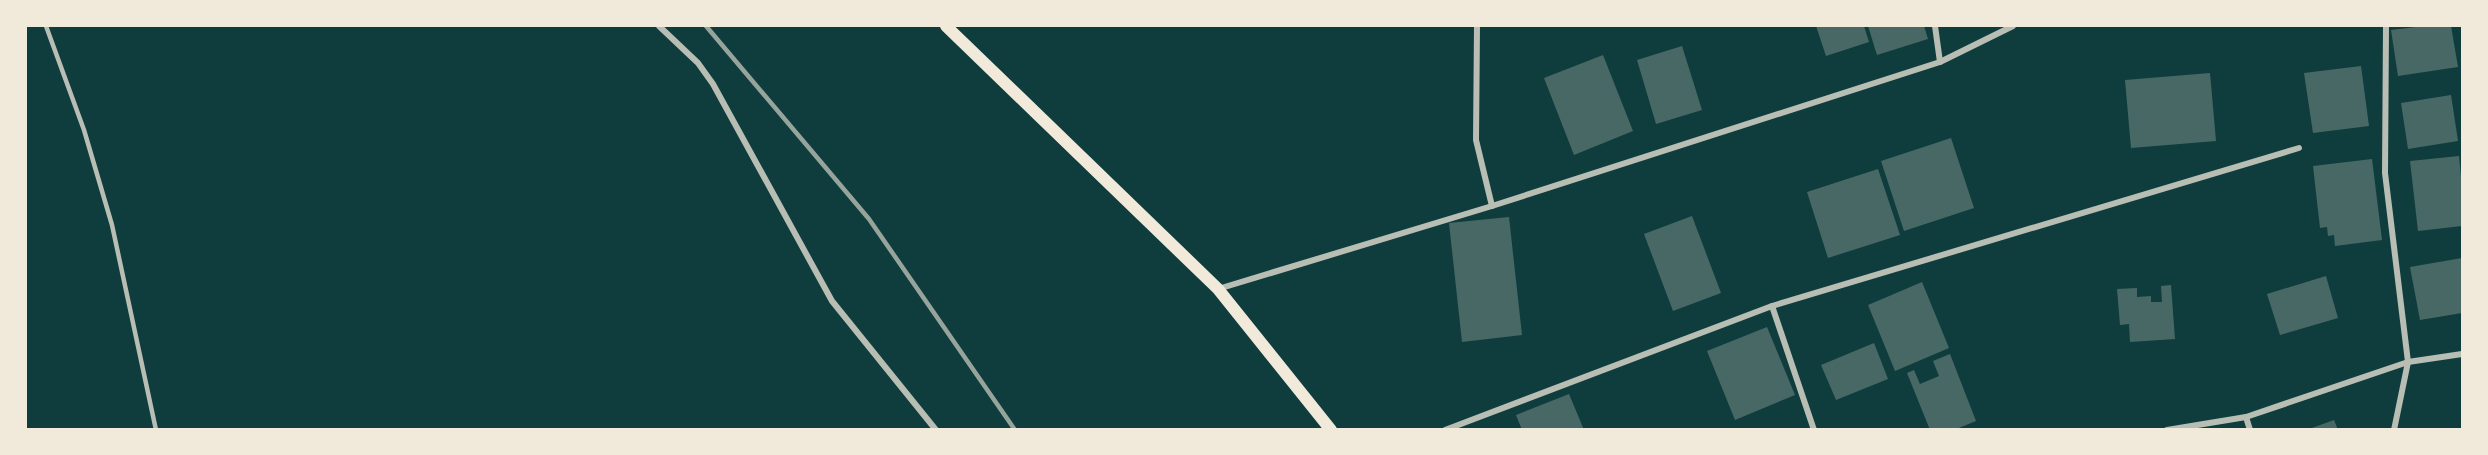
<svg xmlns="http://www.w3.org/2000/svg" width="2488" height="455" viewBox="0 0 2488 455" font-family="Montserrat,sans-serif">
	<rect width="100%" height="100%" fill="#0f3d3e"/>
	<g fill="#486865">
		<path d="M 1816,26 L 1864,26 L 1869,42 L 1826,56 Z"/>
		<path d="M 1868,26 L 1924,26 L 1928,39 L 1877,55 Z"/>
		<path d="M 2424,26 L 2451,26 L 2458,67 L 2398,76 L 2391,30 Z"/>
		<path d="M 1682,46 L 1702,110 L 1656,124 L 1637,60 Z"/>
		<path d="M 1603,55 L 1633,131 L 1574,155 L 1544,78 Z"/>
		<path d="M 2361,66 L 2369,126 L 2313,133 L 2304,73 Z"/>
		<path d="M 2210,73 L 2216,141 L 2131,148 L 2125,80 Z"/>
		<path d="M 2451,95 L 2458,141 L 2408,149 L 2401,103 Z"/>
		<path d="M 1951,138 L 1974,208 L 1904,231 L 1881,161 Z"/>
		<path d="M 2459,156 L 2462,187 L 2462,226 L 2418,231 L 2410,161 Z"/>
		<path d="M 2372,159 L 2382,240 L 2335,246 L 2334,235 L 2328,236 L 2327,227 L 2320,228 L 2313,166 Z"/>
		<path d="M 1878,169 L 1900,235 L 1828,258 L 1807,192 Z"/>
		<path d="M 1692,216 L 1721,293 L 1673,311 L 1644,234 Z"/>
		<path d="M 1509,217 L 1522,335 L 1462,342 L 1449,223 Z"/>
		<path d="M 2462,258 L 2462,313 L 2420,320 L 2410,267 Z"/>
		<path d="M 2326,276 L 2338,318 L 2280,335 L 2267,294 Z"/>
		<path d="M 1922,282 L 1949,348 L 1895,371 L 1868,305 Z"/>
		<path d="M 2171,285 L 2175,339 L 2130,342 L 2129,324 L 2120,325 L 2117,289 L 2137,288 L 2137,297 L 2151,296 L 2151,302 L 2162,302 L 2161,286 Z"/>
		<path d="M 1767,327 L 1795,395 L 1735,420 L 1707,351 Z"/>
		<path d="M 1874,343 L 1888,379 L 1836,400 L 1821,365 Z"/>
		<path d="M 1950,354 L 1976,421 L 1954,430 L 1930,430 L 1907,373 L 1914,370 L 1920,384 L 1939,376 L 1933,361 Z"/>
		<path d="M 1569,394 L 1584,430 L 1522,430 L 1516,415 Z"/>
		<path d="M 2334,420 L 2338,430 L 2309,430 L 2309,429 Z"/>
	</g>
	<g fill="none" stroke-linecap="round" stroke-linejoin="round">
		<path stroke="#b8beb3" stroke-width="4.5" d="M 46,26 L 84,130 L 112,225 L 156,430"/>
		<g stroke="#b8beb3" stroke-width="6">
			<path d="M 659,26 L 698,63 L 713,84 L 832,301 L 936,430"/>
			<path d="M 1477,26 L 1476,140 L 1492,206"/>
			<path d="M 1935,26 L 1940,62"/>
			<path d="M 2386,26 L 2385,173 L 2408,362 L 2394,430"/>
			<path d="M 1218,289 L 1492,206 L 1940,62 L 2013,26"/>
			<path d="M 1772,306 L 1814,430"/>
			<path d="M 2246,417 L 2250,430"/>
			<path d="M 1445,430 L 1772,306 L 2299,148"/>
			<path d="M 2167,430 L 2246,417 L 2408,362 L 2462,354"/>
		</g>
		<path stroke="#f1e9da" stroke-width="12" d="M 946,26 L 1218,289 L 1331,430"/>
		<path stroke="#97a49c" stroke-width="4.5" d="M 706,26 L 869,219 L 1015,430"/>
	</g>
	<rect width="2488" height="455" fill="none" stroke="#f1e9da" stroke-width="54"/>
</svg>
